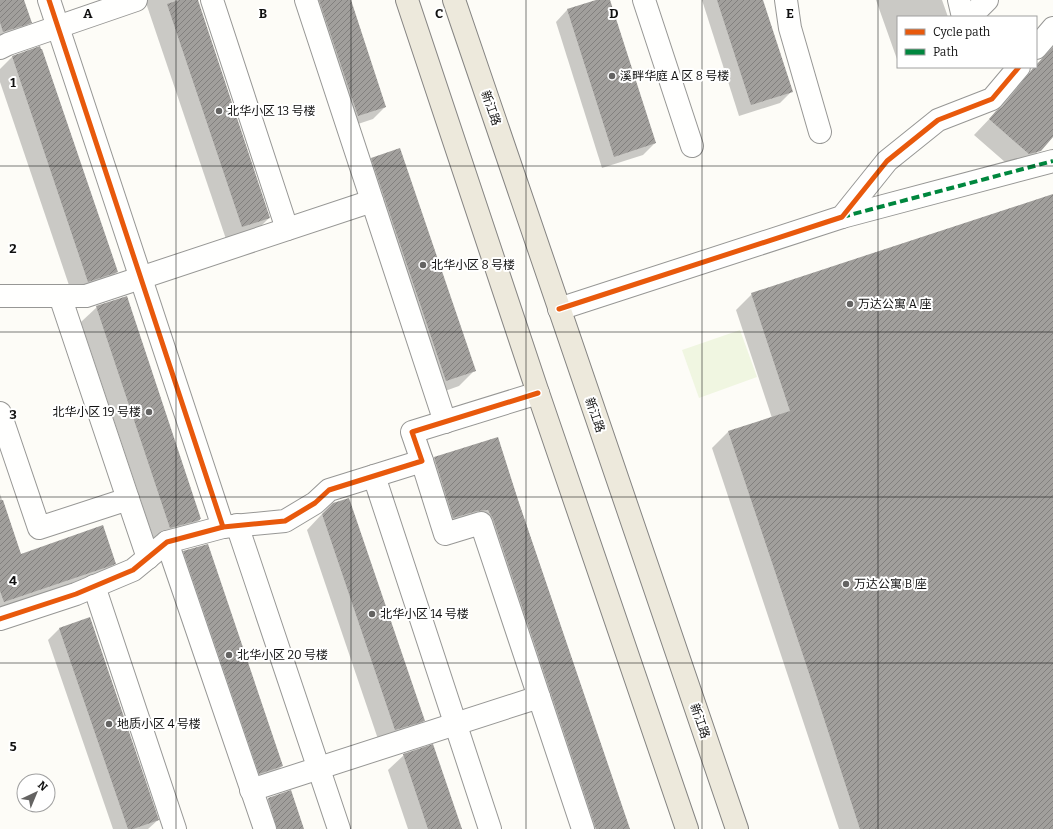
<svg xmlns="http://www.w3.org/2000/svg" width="1053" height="829" viewBox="0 0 1053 829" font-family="Bitter,'Noto Sans SC',serif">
	<defs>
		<pattern id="building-hatch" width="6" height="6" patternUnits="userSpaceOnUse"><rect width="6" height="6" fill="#a19f9c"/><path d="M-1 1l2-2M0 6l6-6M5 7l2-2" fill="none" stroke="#82807e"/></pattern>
	</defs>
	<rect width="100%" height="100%" fill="#fdfcf7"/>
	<path fill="#f0f6e1" d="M 740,330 L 757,377 L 699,398 L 682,350 Z"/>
	<g fill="#0003">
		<path d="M 0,0 L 23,0 L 30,22 L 19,34 L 0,41 Z"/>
		<path d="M 145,0 L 196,0 L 269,218 L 254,233 L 227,242 Z"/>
		<path d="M 303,0 L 350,0 L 385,107 L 373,119 L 346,128 Z"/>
		<path d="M 600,0 L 609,0 L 655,143 L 643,155 L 602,168 L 556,22 L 567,10 Z"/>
		<path d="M 702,0 L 762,0 L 791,92 L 780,103 L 739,116 Z"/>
		<path d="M 876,0 L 942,0 L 948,17 L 898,17 L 898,62 Z"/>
		<path d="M 1053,45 L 1053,136 L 1024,166 L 1013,169 L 974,135 L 995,113 L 1015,88 L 1036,67 Z"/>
		<path d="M 39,48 L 117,272 L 101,287 L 73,297 L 0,82 L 0,69 L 12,57 Z"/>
		<path d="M 372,158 L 474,371 L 459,386 L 431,396 L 356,174 Z"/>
		<path d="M 1053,196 L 1053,829 L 839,829 L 712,448 L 728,432 L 772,418 L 736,310 L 752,294 Z"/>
		<path d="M 97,307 L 199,520 L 184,535 L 155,543 L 81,322 Z"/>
		<path d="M 497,438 L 629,829 L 579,829 L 480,532 L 440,531 L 421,471 L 434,458 Z"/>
		<path d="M 0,494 L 21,555 L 115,563 L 100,579 L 0,613 Z"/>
		<path d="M 322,514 L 424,720 L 408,736 L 380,745 L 307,530 Z"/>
		<path d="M 184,552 L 282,766 L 267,781 L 244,789 L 168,567 Z"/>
		<path d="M 60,628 L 158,820 L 148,829 L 113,829 L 48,640 Z"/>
		<path d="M 404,755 L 461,829 L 408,829 L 388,770 Z"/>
		<path d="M 291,791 L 303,829 L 258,829 L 253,814 L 268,799 Z"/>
	</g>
	<g fill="url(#building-hatch)">
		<path d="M 0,0 L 24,0 L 32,23 L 3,32 L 0,22 Z"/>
		<path d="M 179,0 L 198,0 L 270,218 L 242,227 L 167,4 Z"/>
		<path d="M 319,0 L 351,0 L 386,107 L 358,116 Z"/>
		<path d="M 596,0 L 610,0 L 656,143 L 614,157 L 567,9 Z"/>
		<path d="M 717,0 L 763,0 L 793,92 L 751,105 Z"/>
		<path d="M 40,46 L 41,49 L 42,49 L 118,272 L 88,282 L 12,56 Z"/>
		<path d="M 1053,47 L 1053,137 L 1041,151 L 1029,154 L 989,119 L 996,111 L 1002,107 L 1034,67 L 1036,67 L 1036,65 Z"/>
		<path d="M 400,148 L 476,371 L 446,381 L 371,158 Z"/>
		<path d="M 1053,194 L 1053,829 L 860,829 L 816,694 L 728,431 L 790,411 L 751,293 Z"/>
		<path d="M 127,296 L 201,519 L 200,519 L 200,520 L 170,528 L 96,306 Z"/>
		<path d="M 498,437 L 518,500 L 630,829 L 596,829 L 493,519 L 488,510 L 477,511 L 453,518 L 434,457 Z"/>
		<path d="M 349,498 L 425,721 L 395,730 L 322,514 L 333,503 Z"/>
		<path d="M 0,500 L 3,500 L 21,554 L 103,525 L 116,564 L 4,602 L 0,591 Z"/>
		<path d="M 208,544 L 283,766 L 259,774 L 183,551 Z"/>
		<path d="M 90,617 L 159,820 L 133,829 L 128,829 L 59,628 Z"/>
		<path d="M 433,744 L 462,829 L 428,829 L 403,754 Z"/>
		<path d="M 291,790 L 304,829 L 277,829 L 268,798 Z"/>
	</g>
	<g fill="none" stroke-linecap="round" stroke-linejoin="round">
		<defs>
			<g id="minor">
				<path d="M 49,0 L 223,527"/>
				<path d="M 212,0 L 287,229"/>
				<path d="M 306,0 L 445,422"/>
				<path d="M 644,0 L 692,146"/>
				<path d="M 786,0 L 790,28 L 820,132"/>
				<path d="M 959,0 L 963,17"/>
				<path d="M 970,17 L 987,0"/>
				<path d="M 0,48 L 8,44 L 136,0"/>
				<path d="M 1036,48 L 1053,28"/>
				<path d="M 842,217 L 1053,161"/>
				<path d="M 0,296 L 86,296 L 372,201"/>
				<path d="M 60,296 L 128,499"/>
				<path d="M 559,309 L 842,217 L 887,161 L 938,120 L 992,99 L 1019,67"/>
				<path d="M 0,413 L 39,528 L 128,499 L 148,558"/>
				<path d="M 422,461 L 445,534 L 481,523 L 583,829"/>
				<path d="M 374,476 L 490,829"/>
				<path d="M 237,525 L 339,829"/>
				<path d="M 167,542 L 265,829"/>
				<path d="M 94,586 L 175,829"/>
				<path d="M 0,619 L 76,594 L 133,570 L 167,542 L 223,527 L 285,521 L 315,503 L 329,490 L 422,461 L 412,432 L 538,393"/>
				<path d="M 251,790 L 539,697"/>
			</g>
			<g id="major">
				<path d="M 407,0 L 538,393 L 687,829"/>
				<path d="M 454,0 L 737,829"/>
			</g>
		</defs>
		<use href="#minor" stroke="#979795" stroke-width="24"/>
		<use href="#major" stroke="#858482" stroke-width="24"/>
		<use href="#minor" stroke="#fffffe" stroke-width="22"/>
		<use href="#major" stroke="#ede9dc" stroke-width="22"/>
		<path stroke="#00873e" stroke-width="4" stroke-dasharray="8 4" stroke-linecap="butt" d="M 842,217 L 1053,161"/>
		<defs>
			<g id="cycleway">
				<path d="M 49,0 L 223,527"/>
				<path d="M 559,309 L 842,217 L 887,161 L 938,120 L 992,99 L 1019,67"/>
				<path d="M 0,619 L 76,594 L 133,570 L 167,542 L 223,527 L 285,521 L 315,503 L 329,490 L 422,461 L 412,432 L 538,393"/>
			</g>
		</defs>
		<use href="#cycleway" stroke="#fff" stroke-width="8"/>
		<use href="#cycleway" stroke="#e8590c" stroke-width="5"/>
	</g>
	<path fill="none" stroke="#111" stroke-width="1" stroke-opacity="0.55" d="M 176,0 L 176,829M 351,0 L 351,829M 526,0 L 526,829M 702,0 L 702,829M 878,0 L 878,829M 0,166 L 1053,166M 0,332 L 1053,332M 0,497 L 1053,497M 0,663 L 1053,663"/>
	<g fill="#646362" stroke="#fff" stroke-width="1.5">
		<circle cx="612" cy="76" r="4"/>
		<circle cx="219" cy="111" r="4"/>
		<circle cx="423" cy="265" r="4"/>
		<circle cx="850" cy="304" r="4"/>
		<circle cx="149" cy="412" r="4"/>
		<circle cx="846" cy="584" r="4"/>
		<circle cx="372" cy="614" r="4"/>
		<circle cx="229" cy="655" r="4"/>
		<circle cx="109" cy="724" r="4"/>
	</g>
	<g text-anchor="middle" stroke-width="4" stroke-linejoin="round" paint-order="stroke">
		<g font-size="12" fill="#111" stroke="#fff" text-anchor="start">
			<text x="620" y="80">溪畔华庭 A 区 8 号楼</text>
			<text x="227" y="115">北华小区 13 号楼</text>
			<text x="431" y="269">北华小区 8 号楼</text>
			<text x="858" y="308">万达公寓 A 座</text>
			<text x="141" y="416" text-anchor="end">北华小区 19 号楼</text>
			<text x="854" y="588">万达公寓 B 座</text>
			<text x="380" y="618">北华小区 14 号楼</text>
			<text x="237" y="659">北华小区 20 号楼</text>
			<text x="117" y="728">地质小区 4 号楼</text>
		</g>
		<g font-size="12" fill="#111" stroke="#fff">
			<text transform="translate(491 108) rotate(71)" y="4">新江路</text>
			<text transform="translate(595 415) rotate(71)" y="4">新江路</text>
			<text transform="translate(700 721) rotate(71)" y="4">新江路</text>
		</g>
	</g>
	<g font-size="13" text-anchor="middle" font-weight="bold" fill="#111" stroke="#fff" stroke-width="4" stroke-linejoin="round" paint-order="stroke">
		<text x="88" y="18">A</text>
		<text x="263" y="18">B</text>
		<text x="439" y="18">C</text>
		<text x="614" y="18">D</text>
		<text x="790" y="18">E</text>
		<text x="13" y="87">1</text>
		<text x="13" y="253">2</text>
		<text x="13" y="419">3</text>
		<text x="13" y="585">4</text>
		<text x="13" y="751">5</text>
	</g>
	<rect x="897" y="16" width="140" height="52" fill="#ffffff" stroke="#a0a0a0"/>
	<rect x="905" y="29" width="20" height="6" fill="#e8590c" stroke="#a0a0a0"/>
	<text x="933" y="36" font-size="12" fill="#111111">Cycle path</text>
	<rect x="905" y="49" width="20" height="6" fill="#00873e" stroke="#a0a0a0"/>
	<text x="933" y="56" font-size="12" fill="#111111">Path</text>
	<g transform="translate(36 793) rotate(44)"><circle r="19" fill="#ffffff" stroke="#a0a0a0"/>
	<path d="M0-3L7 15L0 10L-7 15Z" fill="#646362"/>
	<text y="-6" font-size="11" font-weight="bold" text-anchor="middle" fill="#111111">N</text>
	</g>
</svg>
